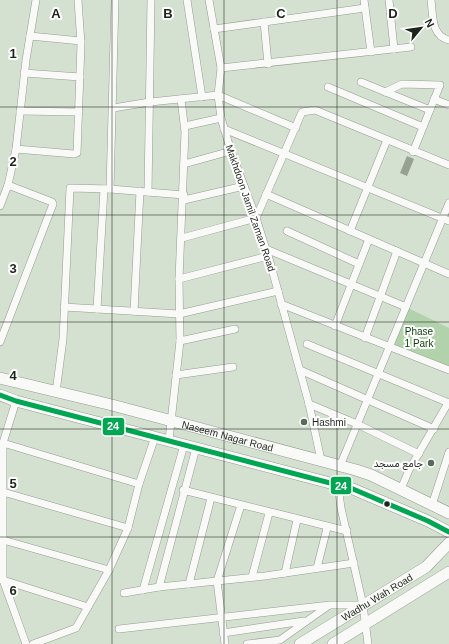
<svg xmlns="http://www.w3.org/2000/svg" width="449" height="644" viewBox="0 0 449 644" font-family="Arial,Vazirmatn,sans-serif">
	<rect width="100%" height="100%" fill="#d4e1d1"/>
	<path fill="#b1d2ab" d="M 406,307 L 449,328 L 449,370 L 389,347 Z"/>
	<path fill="#96a093" d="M 407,156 L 414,159 L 407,176 L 400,173 Z"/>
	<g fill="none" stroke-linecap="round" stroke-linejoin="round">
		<defs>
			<g id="minor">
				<path d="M 187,0 L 202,97"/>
				<path d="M 209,0 L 221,68 L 218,95 L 221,118 L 231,151 L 256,218 L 270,262 L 309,404 L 321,460"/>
				<path d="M 364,0 L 371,52"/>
				<path d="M 389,0 L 394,49"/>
				<path d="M 431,0 C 433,15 431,36 449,40"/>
				<path d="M 264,22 L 268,64"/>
				<path d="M 214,29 L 365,8"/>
				<path d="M 30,36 L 81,41"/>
				<path d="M 221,68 L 411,47"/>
				<path d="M 24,73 L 80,77"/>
				<path d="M 361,82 L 430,110"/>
				<path d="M 328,87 L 423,127"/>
				<path d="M 385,92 L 402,84 L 440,85 L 413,152"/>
				<path d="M 434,99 L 449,105"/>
				<path d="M 113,108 L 150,102 L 218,95 L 296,128"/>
				<path d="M 20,111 L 79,112"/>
				<path d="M 185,126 L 221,118"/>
				<path d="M 224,129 L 449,221"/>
				<path d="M 16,149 L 74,154 L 77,153 L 81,44 L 78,0"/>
				<path d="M 184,164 L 231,151"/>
				<path d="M 8,185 L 16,149 L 26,60 L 36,0"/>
				<path d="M 110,189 L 115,0"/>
				<path d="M 148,192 L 151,0"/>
				<path d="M 266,194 L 449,274"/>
				<path d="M 184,200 L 244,186"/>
				<path d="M 0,206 L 8,185 L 52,202 L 53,204 L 0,342"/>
				<path d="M 287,231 L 359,264"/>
				<path d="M 350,231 L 387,140"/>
				<path d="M 182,238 L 256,218 L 302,112 L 315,110 L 449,165"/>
				<path d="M 266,249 L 406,307"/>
				<path d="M 179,279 L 268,256"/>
				<path d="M 281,304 L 449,370"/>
				<path d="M 64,307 L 179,314 L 278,291"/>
				<path d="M 97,309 L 104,189"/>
				<path d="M 134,311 L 140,191"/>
				<path d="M 335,326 L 369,239"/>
				<path d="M 365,338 L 397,251"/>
				<path d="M 180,341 L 235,329"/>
				<path d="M 307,344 L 449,403"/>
				<path d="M 300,370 L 434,429"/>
				<path d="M 176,375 L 233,367"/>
				<path d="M 56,392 L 63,339 L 70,188 L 110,189 L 184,195"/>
				<path d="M 16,401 L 3,443 L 3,580 L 26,644"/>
				<path d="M 309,404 L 357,424 L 419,454"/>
				<path d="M 169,440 L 180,341 L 179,279 L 185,132 L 181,99"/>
				<path d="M 3,443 L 139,484 L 128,528 L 109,570 L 76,628 L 33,644"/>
				<path d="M 340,466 L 449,203"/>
				<path d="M 139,484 L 155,437"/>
				<path d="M 338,486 L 341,508 L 363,605 L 368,644"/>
				<path d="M 401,489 L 409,470 L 448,403"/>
				<path d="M 183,490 L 347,531"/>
				<path d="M 3,492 L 128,528"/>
				<path d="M 432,505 L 449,452"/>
				<path d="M 3,540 L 109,570"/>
				<path d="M 317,568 L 327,528"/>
				<path d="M 285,573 L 297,520"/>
				<path d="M 252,577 L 269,513"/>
				<path d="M 3,580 L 88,607"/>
				<path d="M 189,584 L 211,498"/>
				<path d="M 159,587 L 196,448"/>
				<path d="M 143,590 L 184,445"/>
				<path d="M 124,593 L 159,587 L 265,576 L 354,563"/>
				<path d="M 119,629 L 330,605 L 362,605"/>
				<path d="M 223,633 L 304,621"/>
				<path d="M 225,644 L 217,581 L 241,505"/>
				<path d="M 247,644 L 280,640 L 328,606"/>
			</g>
			<g id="primary">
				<path id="s1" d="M 0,378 L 112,405 L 356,470 L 371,475 L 449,513"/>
				<path d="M 0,395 L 16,401 L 353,489 L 428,521 L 449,532"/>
				<path id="s2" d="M 300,644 L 426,567 L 449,543"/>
				<path d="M 333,644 L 449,572"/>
			</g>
		</defs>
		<use href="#minor" stroke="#939c90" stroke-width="8"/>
		<use href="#primary" stroke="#939c90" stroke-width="12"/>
		<use href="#minor" stroke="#f9faf8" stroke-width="7"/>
		<use href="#primary" stroke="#f9faf8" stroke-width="11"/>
		<defs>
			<path id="bus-1" d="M 0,395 L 16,401 L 353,489 L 428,521 L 449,532"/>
		</defs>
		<use href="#bus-1" stroke="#fff" stroke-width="8"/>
		<use href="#bus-1" stroke="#00a651" stroke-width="5"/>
	</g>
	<path fill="none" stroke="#1d251b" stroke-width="1" stroke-opacity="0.55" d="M 112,0 L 112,644M 224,0 L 224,644M 337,0 L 337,644M 0,107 L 449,107M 0,215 L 449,215M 0,322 L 449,322M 0,429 L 449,429M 0,537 L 449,537"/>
	<g fill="#5d675b" stroke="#fff" stroke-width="1.5">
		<circle cx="304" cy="422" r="4"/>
		<circle cx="431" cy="463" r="4"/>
	</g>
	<circle fill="#1d251b" stroke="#fff" stroke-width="1.5" cx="387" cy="504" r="3.5"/>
	<g text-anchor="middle" stroke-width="4" stroke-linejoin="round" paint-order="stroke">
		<g font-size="10" fill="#1d251b" stroke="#fff">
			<text transform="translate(251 208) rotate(71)" y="4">Makhdoon Jamil Zaman Road</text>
			<text dy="4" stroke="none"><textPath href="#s1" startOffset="235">Naseem Nagar Road</textPath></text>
			<text dy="4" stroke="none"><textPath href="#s2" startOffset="90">Wadhu Wah Road</textPath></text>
		</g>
		<g font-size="10" fill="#073e00" stroke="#fff">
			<text x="419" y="335">Phase<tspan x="419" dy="12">1 Park</tspan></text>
		</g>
		<g font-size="10" fill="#1d251b" stroke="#fff" text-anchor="start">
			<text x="312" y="426">Hashmi</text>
			<text x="423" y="467" text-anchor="end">جامع مسجد</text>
		</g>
	</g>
	<g font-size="13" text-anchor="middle" font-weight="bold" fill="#1d251b" stroke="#fff" stroke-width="4" stroke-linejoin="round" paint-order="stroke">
		<text x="56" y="18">A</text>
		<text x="168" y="18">B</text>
		<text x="281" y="18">C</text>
		<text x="393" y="18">D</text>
		<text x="13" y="58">1</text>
		<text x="13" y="166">2</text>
		<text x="13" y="273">3</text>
		<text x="13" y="380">4</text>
		<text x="13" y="488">5</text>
		<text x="13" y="595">6</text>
	</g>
	<g stroke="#fff" stroke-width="1.5">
		<rect x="102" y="417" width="23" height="19" rx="4" fill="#00a651"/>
		<rect x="330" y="476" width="22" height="19" rx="4" fill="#00a651"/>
	</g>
	<g font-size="11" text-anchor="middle" font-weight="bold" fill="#fff">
		<text x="113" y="430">24</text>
		<text x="341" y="490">24</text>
	</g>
	<g transform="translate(421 28) rotate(61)" stroke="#ffffff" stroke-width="3" paint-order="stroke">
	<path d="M0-3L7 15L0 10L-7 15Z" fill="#1d251b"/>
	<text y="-6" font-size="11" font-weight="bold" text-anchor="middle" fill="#1d251b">N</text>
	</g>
</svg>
